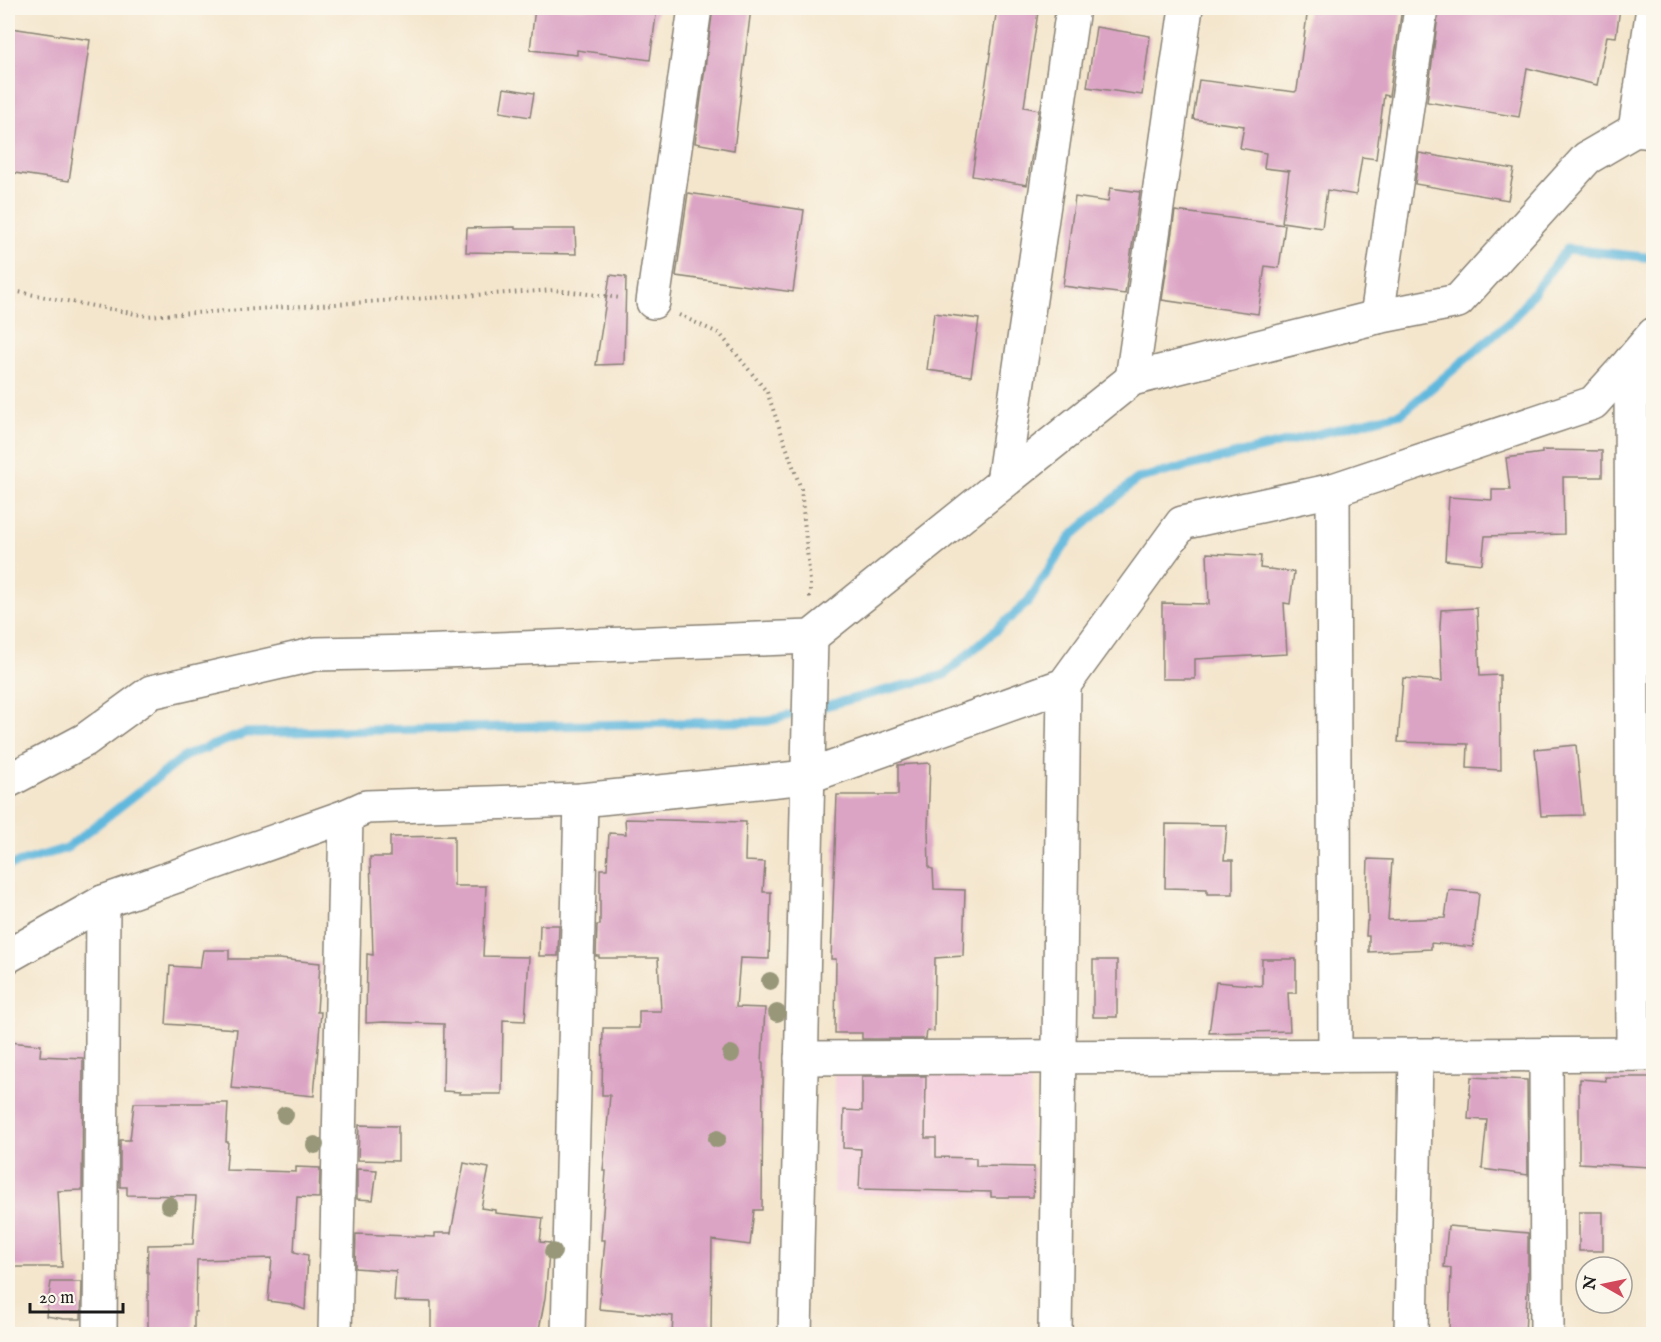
<svg xmlns="http://www.w3.org/2000/svg" width="1661" height="1342" viewBox="0 0 1661 1342" font-family="'IM FELL English',serif">
	<rect width="100%" height="100%" fill="#fbf7ec"/>
	<filter id="ink" filterUnits="userSpaceOnUse"><feTurbulence type="fractalNoise" baseFrequency=".0167" numOctaves="2"/><feDisplacementMap in="SourceGraphic" scale="12" xChannelSelector="R" yChannelSelector="G"/><feConvolveMatrix kernelMatrix="1 2 1 2 8 2 1 2 1" color-interpolation-filters="sRGB"/></filter>
	<filter id="wash" filterUnits="userSpaceOnUse"><feTurbulence type="fractalNoise" baseFrequency=".008" numOctaves="4" result="noise"/><feDisplacementMap in="SourceGraphic" scale="24" xChannelSelector="R" yChannelSelector="G"/><feGaussianBlur stdDeviation="1.35" result="paint"/><feColorMatrix in="noise" values="0 0 0 0 0 0 0 0 0 0 0 0 0 0 0 0 0 1.4 0 .05"/><feComposite in="paint" operator="in"/></filter>
	<g filter="url(#wash)">
		<rect width="100%" height="100%" fill="#f4e6cd"/>
		<path fill="#f4cfdd" d="M 834,1069 L 934,1070 L 1031,1074 L 1029,1200 L 833,1193 Z"/>
		<g fill="none" stroke-linecap="round" stroke-linejoin="round">
			<path stroke="#60b8dd" stroke-width="9" d="M 8,866 L 67,848 L 185,756 L 245,733 L 768,721 L 944,675 L 1027,603 L 1071,536 L 1137,479 L 1402,413 L 1513,319 L 1567,249 L 1654,258"/>
		</g>
		<g id="blocks">
			<g fill="#dba3c4">
				<path d="M 535,8 L 657,8 L 650,60 L 577,50 L 577,55 L 530,50 Z"/>
				<path d="M 713,8 L 751,8 L 734,150 L 695,143 Z"/>
				<path d="M 997,8 L 1008,8 L 1038,12 L 1024,107 L 1039,110 L 1027,185 L 972,176 Z"/>
				<path d="M 1308,8 L 1402,8 L 1389,96 L 1384,95 L 1376,159 L 1362,157 L 1356,195 L 1327,190 L 1322,228 L 1282,222 L 1289,171 L 1264,168 L 1266,153 L 1240,148 L 1244,126 L 1193,119 L 1199,80 L 1295,92 L 1297,90 Z"/>
				<path d="M 1439,8 L 1620,8 L 1616,37 L 1607,36 L 1597,85 L 1527,68 L 1519,117 L 1427,102 Z"/>
				<path d="M 1096,27 L 1150,36 L 1142,95 L 1087,87 Z"/>
				<path d="M 11,28 L 90,40 L 69,181 L 8,172 L 8,48 Z"/>
				<path d="M 504,88 L 534,93 L 530,117 L 500,112 Z"/>
				<path d="M 1419,153 L 1514,169 L 1508,200 L 1415,184 Z"/>
				<path d="M 1110,188 L 1140,192 L 1125,294 L 1063,286 L 1075,197 L 1108,202 Z"/>
				<path d="M 688,193 L 804,210 L 793,292 L 676,276 Z"/>
				<path d="M 1175,211 L 1285,225 L 1279,268 L 1265,266 L 1258,314 L 1162,300 Z"/>
				<path d="M 515,227 L 515,229 L 575,229 L 576,254 L 466,252 L 467,228 Z"/>
				<path d="M 610,275 L 626,277 L 624,364 L 596,365 Z"/>
				<path d="M 934,313 L 979,319 L 971,376 L 927,370 Z"/>
				<path d="M 1542,450 L 1602,451 L 1602,477 L 1563,477 L 1564,534 L 1485,536 L 1482,564 L 1445,560 L 1449,497 L 1492,500 L 1492,490 L 1510,490 L 1506,458 L 1542,453 Z"/>
				<path d="M 1207,553 L 1261,556 L 1260,568 L 1294,572 L 1290,604 L 1284,603 L 1287,654 L 1195,659 L 1195,679 L 1162,679 L 1162,603 L 1209,604 Z"/>
				<path d="M 1477,608 L 1480,676 L 1500,675 L 1501,770 L 1467,768 L 1468,744 L 1398,742 L 1403,678 L 1442,681 L 1440,627 L 1441,610 Z"/>
				<path d="M 1576,745 L 1583,815 L 1541,816 L 1535,749 Z"/>
				<path d="M 930,763 L 928,828 L 929,868 L 933,869 L 934,889 L 965,890 L 963,956 L 935,958 L 934,1031 L 927,1030 L 926,1039 L 862,1039 L 862,1033 L 835,1033 L 836,959 L 831,959 L 837,795 L 898,795 L 898,765 Z"/>
				<path d="M 625,819 L 746,822 L 745,861 L 765,862 L 763,892 L 771,892 L 769,959 L 740,958 L 736,1007 L 765,1008 L 762,1063 L 763,1063 L 762,1210 L 754,1210 L 750,1245 L 712,1240 L 711,1335 L 672,1335 L 673,1316 L 599,1309 L 605,1240 L 601,1240 L 606,1171 L 603,1171 L 610,1095 L 602,1095 L 603,1028 L 639,1028 L 639,1011 L 661,1011 L 658,958 L 599,958 L 599,956 L 596,956 L 597,925 L 600,925 L 600,869 L 607,869 L 609,833 L 626,834 Z"/>
				<path d="M 1166,824 L 1227,825 L 1224,860 L 1233,860 L 1233,894 L 1207,894 L 1207,889 L 1165,888 Z"/>
				<path d="M 454,836 L 454,886 L 486,886 L 483,956 L 529,957 L 525,1021 L 503,1020 L 502,1094 L 459,1094 L 460,1092 L 443,1091 L 444,1024 L 384,1022 L 366,1023 L 367,954 L 373,955 L 370,857 L 390,857 L 390,837 Z"/>
				<path d="M 1368,859 L 1392,860 L 1388,920 L 1445,918 L 1449,890 L 1479,893 L 1473,947 L 1431,943 L 1431,949 L 1369,952 L 1369,936 L 1366,936 L 1367,921 L 1368,921 L 1367,889 Z"/>
				<path d="M 540,925 L 559,925 L 558,956 L 539,956 Z"/>
				<path d="M 203,950 L 229,950 L 229,959 L 279,959 L 320,963 L 317,1012 L 321,1012 L 314,1096 L 231,1088 L 237,1029 L 166,1024 L 170,966 L 200,968 Z"/>
				<path d="M 1262,959 L 1296,959 L 1296,993 L 1288,993 L 1290,1031 L 1209,1033 L 1216,982 L 1262,986 Z"/>
				<rect x="1093" y="960" width="24" height="57"/>
				<path d="M 8,1042 L 41,1045 L 40,1056 L 83,1058 L 82,1190 L 58,1191 L 62,1267 L 10,1267 L 10,1246 L 8,1246 Z"/>
				<path d="M 862,1076 L 926,1076 L 925,1138 L 936,1138 L 936,1157 L 976,1158 L 976,1166 L 1034,1167 L 1033,1197 L 991,1197 L 991,1192 L 859,1189 L 861,1149 L 843,1148 L 844,1110 L 862,1111 Z"/>
				<path d="M 1471,1077 L 1527,1080 L 1528,1175 L 1482,1169 L 1487,1120 L 1468,1119 Z"/>
				<path d="M 1605,1077 L 1653,1077 L 1653,1137 L 1650,1167 L 1579,1163 L 1579,1083 L 1580,1083 L 1580,1079 L 1606,1081 Z"/>
				<path d="M 134,1103 L 228,1103 L 226,1142 L 228,1142 L 226,1170 L 296,1172 L 296,1167 L 320,1168 L 319,1198 L 297,1197 L 294,1252 L 308,1255 L 305,1310 L 291,1304 L 268,1301 L 272,1258 L 197,1260 L 196,1312 L 194,1312 L 194,1331 L 148,1331 L 148,1272 L 147,1272 L 148,1245 L 193,1244 L 196,1196 L 127,1195 L 127,1187 L 120,1187 L 120,1140 L 130,1140 Z"/>
				<path d="M 359,1125 L 398,1126 L 398,1161 L 358,1160 Z"/>
				<path d="M 464,1163 L 489,1168 L 481,1208 L 495,1210 L 495,1213 L 543,1218 L 540,1242 L 550,1243 L 545,1298 L 538,1335 L 431,1335 L 431,1302 L 394,1301 L 396,1271 L 355,1268 L 356,1234 L 435,1237 L 435,1233 L 451,1233 Z"/>
				<path d="M 357,1169 L 377,1170 L 373,1200 L 357,1199 Z"/>
				<rect x="1579" y="1212" width="24" height="39"/>
				<path d="M 1448,1226 L 1528,1233 L 1528,1273 L 1525,1335 L 1449,1334 L 1451,1268 L 1444,1267 Z"/>
				<path d="M 51,1282 L 82,1282 L 81,1319 L 64,1319 L 46,1316 Z"/>
			</g>
		</g>
	</g>
	<g filter="url(#ink)">
		<use href="#blocks" fill-opacity="0" stroke="#888174" stroke-width="1.5"/>
		<g fill="none" stroke-linecap="round" stroke-linejoin="round">
			<defs>
				<g id="minor">
					<path d="M 1635,130 L 1653,8"/>
					<path d="M 653,302 L 695,8"/>
					<path d="M 1377,317 L 1421,8"/>
					<path d="M 1631,361 L 1633,1054"/>
					<path d="M 1132,379 L 1186,8"/>
					<path d="M 1003,482 L 1073,8"/>
					<path d="M 1333,490 L 1335,1055"/>
					<path d="M 8,781 L 85,740 L 151,692 L 316,654 L 416,652 L 811,637 L 1132,379 L 1377,317 L 1458,301 L 1587,158 L 1635,130 L 1654,132"/>
					<path d="M 8,956 L 103,902 L 346,816 L 366,807 L 581,800 L 807,777 L 1064,685 L 1182,523 L 1333,490 L 1593,403 L 1631,361 L 1654,334"/>
					<path d="M 1546,1054 L 1547,1334"/>
					<path d="M 801,1058 L 1654,1054"/>
					<path d="M 100,1334 L 103,902"/>
					<path d="M 335,1334 L 346,816"/>
					<path d="M 568,1334 L 581,800"/>
					<path d="M 795,1334 L 811,637"/>
					<path d="M 1055,1334 L 1064,685"/>
					<path d="M 1411,1334 L 1416,1055"/>
				</g>
			</defs>
			<use href="#minor" stroke="#888174" stroke-width="36"/>
			<g stroke="#888174" stroke-width="4" stroke-dasharray="1.5 4.5" stroke-linecap="butt">
				<path d="M 8,290 L 147,316 L 555,290 L 621,298"/>
				<path d="M 679,315 L 720,334 L 767,392 L 801,489 L 810,581 L 810,598"/>
			</g>
			<use href="#minor" stroke="#fff" stroke-width="33"/>
		</g>
		<g fill="#98977a">
			<circle cx="770" cy="981" r="9"/>
			<circle cx="777" cy="1013" r="9"/>
			<circle cx="731" cy="1054" r="9"/>
			<circle cx="285" cy="1115" r="9"/>
			<circle cx="717" cy="1139" r="9"/>
			<circle cx="315" cy="1145" r="9"/>
			<circle cx="169" cy="1205" r="9"/>
			<circle cx="553" cy="1252" r="9"/>
		</g>
	</g>
	<rect width="1661" height="1342" fill="none" stroke="#fbf7ec" stroke-width="30"/>
	<g transform="translate(1604 1285) rotate(279)"><circle r="28" fill="#fbf7ec" stroke="#a29f99" stroke-width="1.5"/>
	<path d="M0-4.5L10 22L0 15L-10 22Z" fill="#d1495b"/>
	<text y="-9" font-size="16" font-weight="bold" text-anchor="middle" fill="#1c1c1c">N</text>
	</g>
	<path d="M30 1303v9h93v-9" fill="none" stroke="#1c1c1c" stroke-width="3"/>
	<text x="39" y="1303" font-size="18" fill="#1c1c1c" stroke="#fbf7ec" stroke-width="4.5" paint-order="stroke">20 m</text>
</svg>
